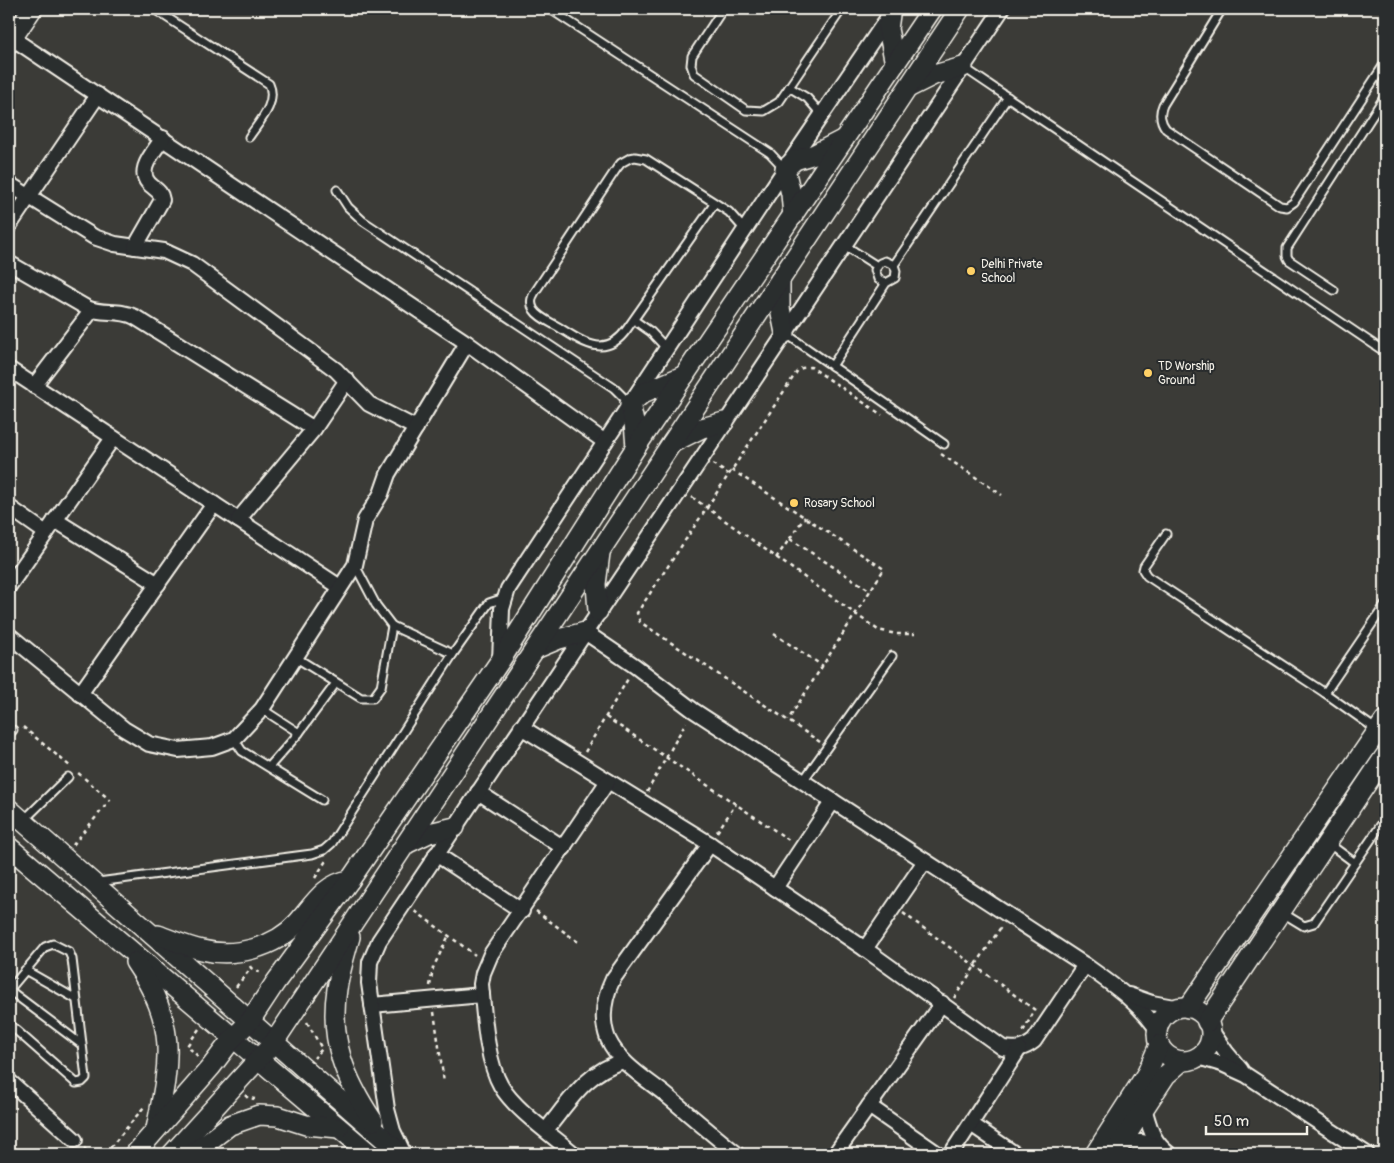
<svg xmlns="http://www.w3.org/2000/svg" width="1394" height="1163" viewBox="0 0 1394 1163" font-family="Pangolin,sans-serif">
	<rect width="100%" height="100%" fill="#3b3b37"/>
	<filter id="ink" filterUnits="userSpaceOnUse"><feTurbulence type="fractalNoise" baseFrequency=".02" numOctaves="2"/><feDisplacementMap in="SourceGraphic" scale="10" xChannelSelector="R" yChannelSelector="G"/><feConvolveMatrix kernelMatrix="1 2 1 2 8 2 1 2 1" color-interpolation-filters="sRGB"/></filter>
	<g filter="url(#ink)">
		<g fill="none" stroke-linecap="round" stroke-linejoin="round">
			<defs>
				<g id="lane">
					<path d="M 154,9 L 269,84 C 278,103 259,122 249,137"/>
					<path d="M 550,9 L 770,153 L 785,169"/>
					<path d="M 723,9 L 692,56 L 691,65 L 694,74 L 746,110 L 764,111 L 779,102 L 842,9"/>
					<path d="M 1222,9 L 1163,105 C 1159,114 1160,121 1166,129 L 1280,206 L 1287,207 L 1294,202 L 1385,63"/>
					<path d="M 963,67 L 1385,352"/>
					<path d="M 789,87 L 807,98 L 822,115"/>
					<path d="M 337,190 L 348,207 L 363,221 L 614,388 L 630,404"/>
					<path d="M 715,203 L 627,329 C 606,359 584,343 560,328 C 552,323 539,318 534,310 C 530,304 531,298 535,292 L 617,168 L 621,163 L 630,158 L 635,157 L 646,159 L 729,212 L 745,230"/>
					<path d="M 844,245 L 877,266"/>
					<path d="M 894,265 L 1008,97"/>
					<path d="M 1334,290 L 1289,260 L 1287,256 L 1287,248 L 1385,96"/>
					<path d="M 634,320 L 651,332 L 667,349"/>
					<path d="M 785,333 L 944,444"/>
					<path d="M 832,366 L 886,283 L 895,278 L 896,271 L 894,265 L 885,261 L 880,263 L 875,270 L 878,279 L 886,283"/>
					<path d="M 1166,534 L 1144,566 L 1143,570 L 1147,576 L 1325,693 L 1377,730"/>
					<path d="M 355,565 L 376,605 L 392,626 L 453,654"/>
					<path d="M 295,657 L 361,698 L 373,698 L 381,687 L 392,626"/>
					<path d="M 1325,693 L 1385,605"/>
					<path d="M 262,709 L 299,733"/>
					<path d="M 9,734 L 13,730"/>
					<path d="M 234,739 L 242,751 L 322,800"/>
					<path d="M 269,767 L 299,733 L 336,683"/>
					<path d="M 803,781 L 892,656"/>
					<path d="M 24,820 L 68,777"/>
					<path d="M 1328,843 L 1355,863"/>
					<path d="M 98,882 L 312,854 L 324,850 L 332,843 L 453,654 L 489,603 L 504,598"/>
					<path d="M 1281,912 L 1304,926 L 1314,923 L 1385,819"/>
					<path d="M 25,970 L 76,999"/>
					<path d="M 9,990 L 45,947 L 53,944 L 69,952 L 72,959 L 86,1078 L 82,1082 L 76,1083 L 9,1024"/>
					<path d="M 9,990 L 81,1044"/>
				</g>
				<g id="street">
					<path d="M 12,38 L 467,343 L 605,442"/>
					<path d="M 9,184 L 94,237 L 115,244 L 164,251 L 192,264 L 336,370 L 369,404 L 416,428"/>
					<path d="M 9,226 L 98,95"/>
					<path d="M 135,247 L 162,200 C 161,193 158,191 153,187 C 133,173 153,153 163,138"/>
					<path d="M 9,263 L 87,308 C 102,315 120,309 135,317 L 314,429"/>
					<path d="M 9,369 L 340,587"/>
					<path d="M 34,386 L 92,310"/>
					<path d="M 9,507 L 46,533"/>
					<path d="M 55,520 L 158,584"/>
					<path d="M 238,520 L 314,429 L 347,380"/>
					<path d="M 9,586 L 113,438"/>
					<path d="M 585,632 L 635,666 L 693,710 L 1085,965 C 1113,985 1137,1001 1157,1029"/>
					<path d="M 9,635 L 124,729 L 149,744 L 178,750 L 212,747 L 234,739 L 262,709 L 355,565 L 365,520 L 381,494 L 388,474 L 467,343"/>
					<path d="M 500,661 L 502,609 L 508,589 L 785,169 L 889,16"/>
					<path d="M 80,694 L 214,504"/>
					<path d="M 521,727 L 710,844 L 865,949 L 1003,1048 C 1016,1050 1024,1049 1034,1041 L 1085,965"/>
					<path d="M 478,792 L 564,848"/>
					<path d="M 710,844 L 613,979 C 604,998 600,1018 608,1039 C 619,1063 646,1079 666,1095 C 690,1115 713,1135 737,1154"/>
					<path d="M 436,854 L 522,911"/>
					<path d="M 775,888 L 833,801"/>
					<path d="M 865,949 L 925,861"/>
					<path d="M 1129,995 L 1152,1003 L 1179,1008"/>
					<path d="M 372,1005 L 482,995"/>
					<path d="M 1210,1029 L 1226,1052 L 1241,1070"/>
					<path d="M 1198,1057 L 1222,1064 L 1246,1075 L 1367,1154"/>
					<path d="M 9,1081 L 75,1140"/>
					<path d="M 869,1106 L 938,1154"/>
					<path d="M 1144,1108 C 1150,1128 1152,1141 1169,1154"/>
					<path d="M 971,1124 L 1015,1154"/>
					<path d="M 546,1130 C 569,1102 586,1072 623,1061"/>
					<path d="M 1122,1142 L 1142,1142 L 1159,1146"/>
					<path d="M 404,1154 L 393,1131 L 387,1109 L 369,983 L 370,962 L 379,941 L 1002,9"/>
					<path d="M 574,1154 C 553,1136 514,1109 501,1086 C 486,1060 484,1014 481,984 L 483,973 L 491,954 L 608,781"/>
					<path d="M 835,1154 L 942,1003"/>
					<path d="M 951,1154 L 1019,1049"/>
				</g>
				<g id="secondary">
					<path d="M 890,15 L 888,29 L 895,64"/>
					<path d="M 9,43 L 32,9"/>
					<path d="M 910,87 L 934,75 L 963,67"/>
					<path d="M 793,216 L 791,194 L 785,169 L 795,160 L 815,154 L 844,139"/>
					<path d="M 780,280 L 780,308 L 785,333"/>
					<path d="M 672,443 L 702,428 L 724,422"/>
					<path d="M 636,447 L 634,422 L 630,404 L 643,393 L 685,375"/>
					<path d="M 598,611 L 596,584 L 600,553"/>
					<path d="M 535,649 L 559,639 L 585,632"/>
					<path d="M 9,809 L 401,1154"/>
					<path d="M 406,844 L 429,833 L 455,827"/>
					<path d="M 9,847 L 370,1154"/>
					<path d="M 158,935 C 172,940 187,947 202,950 C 234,958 275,948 298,922 C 314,904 324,884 350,880"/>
					<path d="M 350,937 C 345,954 340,971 337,989 C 329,1041 345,1079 373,1121"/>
					<path d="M 135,962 C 178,1025 170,1060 156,1129"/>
					<circle cx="1184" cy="1034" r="27"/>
					<path d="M 1188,1008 L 1385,720"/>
					<path d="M 1207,1022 L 1385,756"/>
					<path d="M 135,1154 L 211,1067 L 233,1038 L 250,1021 L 275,983 L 350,880 L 500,661 L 636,447 L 932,9"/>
					<path d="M 172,1154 L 274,1042 L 960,9"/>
					<path d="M 192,1154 L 230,1125 L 259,1115 L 278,1116 L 306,1125 L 339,1128"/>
					<path d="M 1095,1154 L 1147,1073 L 1159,1045"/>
					<path d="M 1114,1154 L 1166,1075 L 1182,1061"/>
				</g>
			</defs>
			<use href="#lane" stroke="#f4f1e8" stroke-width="11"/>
			<use href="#street" stroke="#f4f1e8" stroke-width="18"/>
			<use href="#secondary" stroke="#f4f1e8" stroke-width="22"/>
			<g stroke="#f4f1e8" stroke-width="2.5" stroke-dasharray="4 4" stroke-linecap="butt">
				<path d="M 941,454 L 1002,495"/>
				<path d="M 713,464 L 728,474"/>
				<path d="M 732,470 L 884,569 L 788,720"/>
				<path d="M 692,497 L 878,630 L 896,634 L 915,634"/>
				<path d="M 790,539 L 871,591"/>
				<path d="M 776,558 L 805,517"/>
				<path d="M 774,634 L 823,666"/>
				<path d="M 9,715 L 15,720"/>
				<path d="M 606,717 L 792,842"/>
				<path d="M 23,727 L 71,767"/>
				<path d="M 820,742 L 640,622 L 637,613 L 798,370 L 802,368 L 811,367 L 882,415"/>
				<path d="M 585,752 L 629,677"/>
				<path d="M 647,792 L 686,722"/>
				<path d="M 717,832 L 736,804"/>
				<path d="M 73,845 L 110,800 L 77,772"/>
				<path d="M 315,878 L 327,859"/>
				<path d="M 415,911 L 475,955"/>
				<path d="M 536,911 L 578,942"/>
				<path d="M 903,913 L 1035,1010 L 1022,1033"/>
				<path d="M 250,966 L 251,968 L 262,974"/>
				<path d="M 430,986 L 433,968 L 449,935"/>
				<path d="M 236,987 L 251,968"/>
				<path d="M 954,998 L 1001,927"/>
				<path d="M 434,1012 L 444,1082"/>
				<path d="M 307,1022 L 322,1049 L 314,1058"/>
				<path d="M 199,1029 L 187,1046 L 200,1058"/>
				<path d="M 245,1095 L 248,1098 L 255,1099"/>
				<path d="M 84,1148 L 90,1154"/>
				<path d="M 105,1154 L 144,1107"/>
			</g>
			<use href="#lane" stroke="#2a2d2e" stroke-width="7"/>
			<use href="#street" stroke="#2a2d2e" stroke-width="14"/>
			<use href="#secondary" stroke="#2a2d2e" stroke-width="19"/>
		</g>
	</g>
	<g fill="#ffd166" stroke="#2a2d2e" stroke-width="2">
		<circle cx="971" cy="271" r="5"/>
		<circle cx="1148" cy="373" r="5"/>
		<circle cx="794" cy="503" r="5"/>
	</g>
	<g text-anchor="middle" stroke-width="4" stroke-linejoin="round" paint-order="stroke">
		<g font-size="12" fill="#f4f1e8" stroke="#2a2d2e" text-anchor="start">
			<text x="981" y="268">Delhi Private<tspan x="981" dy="14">School</tspan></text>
			<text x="1158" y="370">TD Worship<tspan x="1158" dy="14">Ground</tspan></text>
			<text x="804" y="507">Rosary School</text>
		</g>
	</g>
	<rect width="1394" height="1163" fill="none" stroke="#2a2d2e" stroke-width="30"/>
	<rect x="15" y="15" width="1364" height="1133" fill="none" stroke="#f4f1e8" stroke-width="2" filter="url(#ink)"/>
	<path d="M1206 1126v8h101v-8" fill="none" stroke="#f4f1e8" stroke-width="2.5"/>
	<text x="1214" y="1126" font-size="15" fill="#f4f1e8" stroke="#2a2d2e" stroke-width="4" paint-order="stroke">50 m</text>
</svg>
